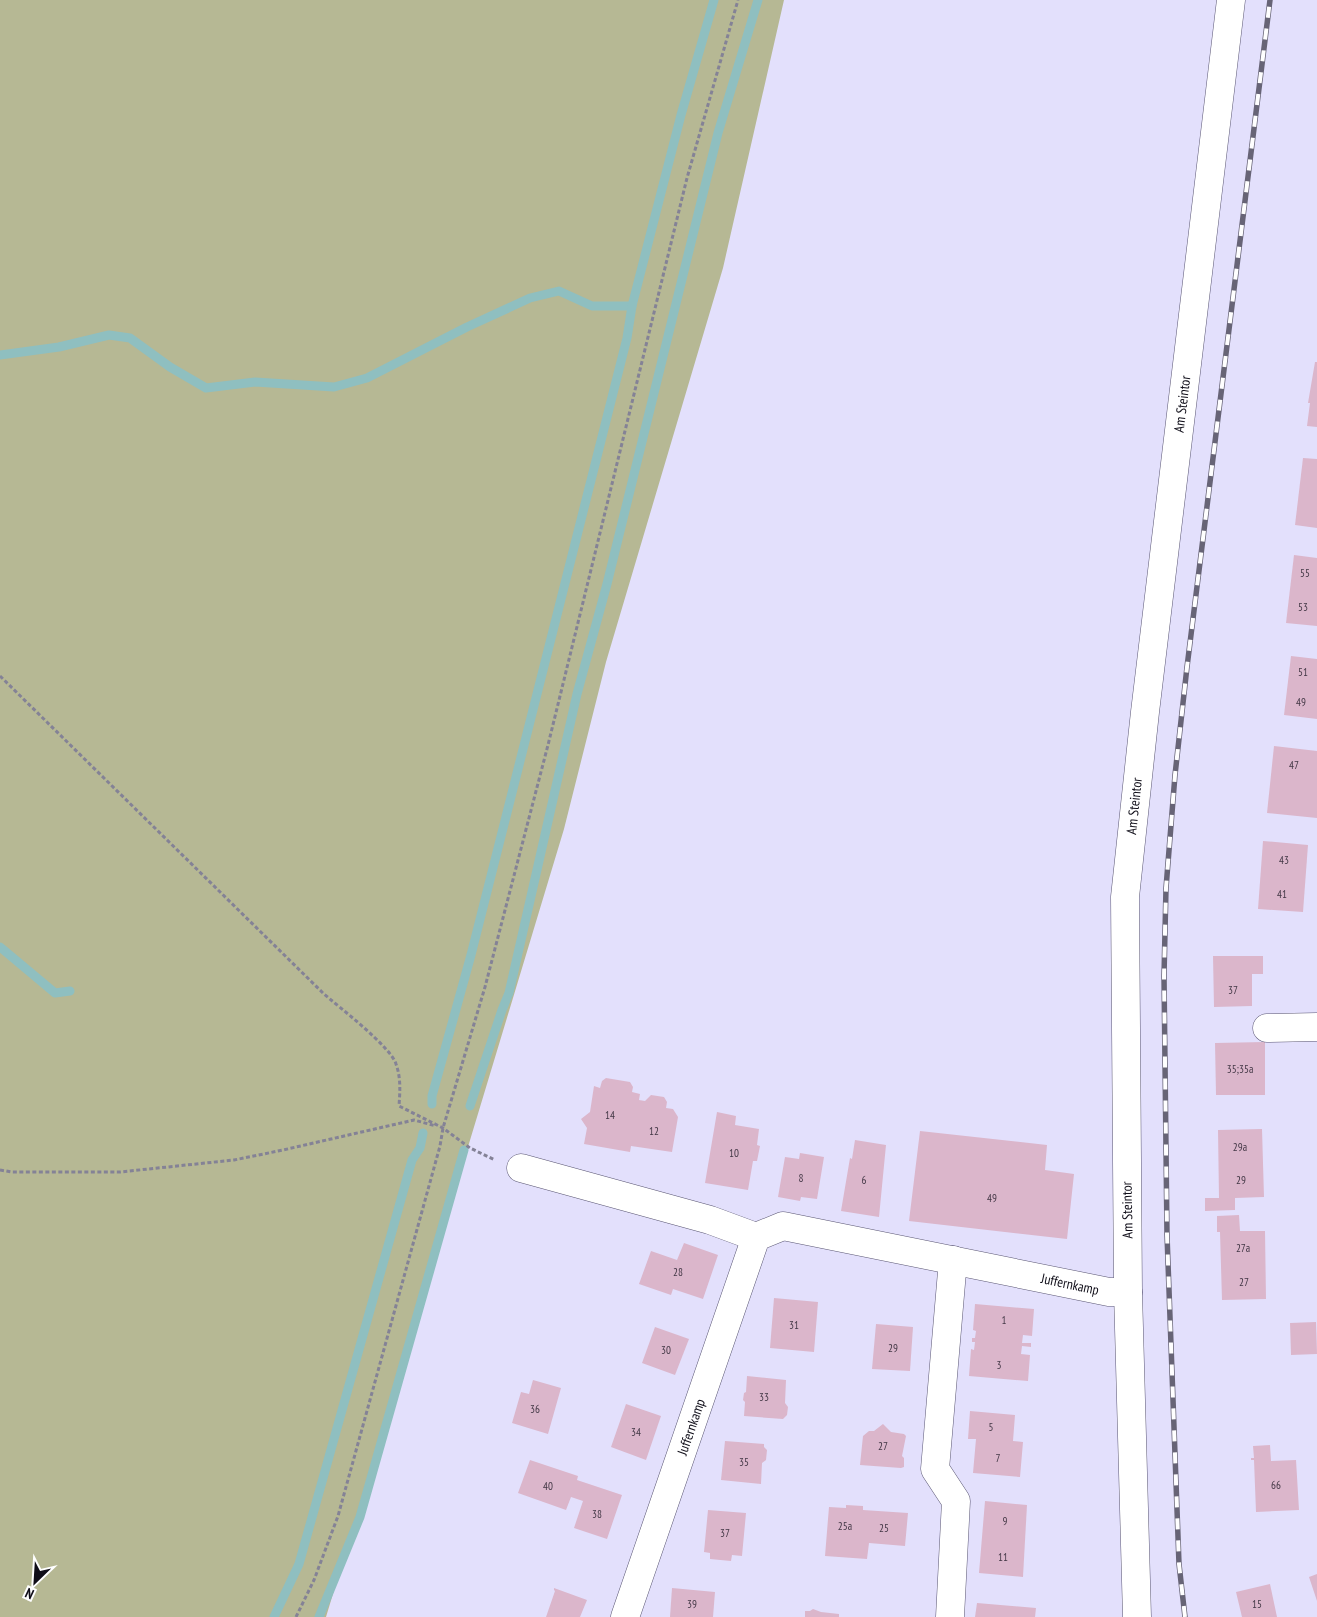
<svg xmlns="http://www.w3.org/2000/svg" width="1317" height="1617" viewBox="0 0 1317 1617" font-family="'PT Sans Narrow',sans-serif">
	<rect width="100%" height="100%" fill="#e3e0fc"/>
	<path fill="#b6b894" d="M 0,0 L 784,0 L 723,268 L 606,662 L 564,829 L 326,1617 L 0,1617 Z"/>
	<g fill="none" stroke-linecap="round" stroke-linejoin="round">
		<g stroke="#8fbfc0" stroke-width="9">
			<path d="M 0,355 L 59,347 L 109,335 L 130,338 L 170,367 L 206,388 L 255,382 L 334,387 L 367,378 L 467,327 L 530,298 L 559,291 L 592,306 L 632,306"/>
			<path d="M 0,947 L 55,993 L 70,991"/>
			<path d="M 432,1104 L 432,1096 L 471,955 L 627,338 L 632,306 L 681,115 L 714,0"/>
			<path d="M 470,1106 L 502,1010 L 509,993 L 577,694 L 607,584 L 718,133 L 758,0"/>
			<path d="M 274,1617 L 299,1564 L 412,1160 L 420,1148 L 423,1133"/>
			<path d="M 319,1617 L 360,1517 L 464,1150"/>
		</g>
	</g>
	<g fill="#dbb6cb">
		<path d="M 1315,362 L 1317,362 L 1317,427 L 1307,426 L 1310,403 L 1308,403 Z"/>
		<path d="M 1303,458 L 1317,459 L 1317,528 L 1295,525 Z"/>
		<path d="M 1294,555 L 1317,558 L 1317,626 L 1286,623 Z"/>
		<path d="M 1291,656 L 1317,659 L 1317,719 L 1284,715 Z"/>
		<path d="M 1274,746 L 1317,751 L 1317,818 L 1267,813 Z"/>
		<path d="M 1263,841 L 1308,845 L 1303,912 L 1258,909 Z"/>
		<path d="M 1213,956 L 1263,956 L 1263,974 L 1252,974 L 1252,1006 L 1214,1007 Z"/>
		<path d="M 1265,1042 L 1265,1095 L 1216,1095 L 1215,1043 Z"/>
		<path d="M 606,1078 L 630,1082 L 633,1087 L 632,1092 L 640,1094 L 639,1100 L 645,1101 L 651,1095 L 664,1097 L 667,1102 L 666,1108 L 673,1109 L 678,1117 L 672,1152 L 631,1146 L 630,1152 L 584,1144 L 587,1128 L 581,1119 L 590,1112 L 594,1086 L 600,1088 L 602,1081 Z"/>
		<path d="M 717,1112 L 736,1116 L 735,1125 L 759,1129 L 757,1145 L 760,1146 L 757,1161 L 753,1161 L 748,1190 L 705,1183 Z"/>
		<path d="M 1262,1129 L 1264,1197 L 1235,1198 L 1235,1210 L 1205,1211 L 1205,1198 L 1219,1198 L 1218,1130 Z"/>
		<path d="M 920,1131 L 1047,1145 L 1045,1170 L 1074,1174 L 1067,1239 L 909,1221 Z"/>
		<path d="M 855,1140 L 886,1145 L 879,1217 L 841,1211 L 850,1158 L 852,1159 Z"/>
		<path d="M 800,1153 L 824,1157 L 817,1199 L 801,1197 L 800,1201 L 778,1197 L 785,1157 L 799,1159 Z"/>
		<path d="M 1239,1215 L 1240,1231 L 1265,1231 L 1266,1299 L 1222,1300 L 1220,1232 L 1217,1232 L 1217,1216 Z"/>
		<path d="M 684,1243 L 718,1255 L 703,1299 L 673,1289 L 671,1295 L 639,1284 L 651,1251 L 677,1260 Z"/>
		<path d="M 774,1298 L 818,1302 L 814,1352 L 770,1348 Z"/>
		<path d="M 975,1304 L 1034,1309 L 1032,1336 L 1023,1335 L 1022,1343 L 1031,1343 L 1031,1347 L 1022,1346 L 1021,1354 L 1030,1355 L 1028,1381 L 969,1376 L 971,1349 L 974,1350 L 975,1342 L 972,1342 L 972,1338 L 975,1338 L 976,1331 L 973,1330 Z"/>
		<path d="M 1316,1322 L 1317,1354 L 1291,1355 L 1290,1323 Z"/>
		<path d="M 876,1324 L 913,1327 L 910,1371 L 872,1369 Z"/>
		<path d="M 655,1327 L 689,1339 L 675,1375 L 642,1363 Z"/>
		<path d="M 747,1376 L 786,1380 L 785,1403 L 788,1407 L 787,1415 L 783,1419 L 744,1416 L 745,1402 L 743,1400 L 744,1393 L 746,1392 Z"/>
		<path d="M 533,1380 L 561,1388 L 548,1434 L 512,1423 L 521,1392 L 529,1394 Z"/>
		<path d="M 626,1404 L 661,1416 L 646,1460 L 611,1447 Z"/>
		<path d="M 970,1411 L 1015,1415 L 1013,1441 L 1023,1442 L 1020,1477 L 973,1473 L 976,1439 L 968,1439 Z"/>
		<path d="M 883,1424 L 891,1432 L 904,1434 L 906,1436 L 902,1456 L 904,1458 L 904,1467 L 901,1468 L 860,1465 L 863,1436 L 869,1431 L 874,1431 Z"/>
		<path d="M 725,1441 L 764,1444 L 764,1447 L 767,1450 L 766,1460 L 762,1463 L 761,1484 L 721,1480 Z"/>
		<path d="M 1270,1445 L 1271,1461 L 1296,1460 L 1299,1510 L 1256,1512 L 1254,1460 L 1251,1460 L 1251,1458 L 1254,1458 L 1253,1446 Z"/>
		<path d="M 530,1460 L 578,1476 L 577,1480 L 622,1495 L 607,1539 L 574,1528 L 583,1501 L 571,1497 L 566,1510 L 518,1493 Z"/>
		<path d="M 985,1501 L 1027,1505 L 1023,1577 L 979,1573 Z"/>
		<path d="M 846,1505 L 863,1506 L 863,1510 L 908,1513 L 905,1546 L 869,1543 L 867,1559 L 825,1556 L 829,1507 L 846,1508 Z"/>
		<path d="M 708,1510 L 746,1513 L 742,1556 L 732,1555 L 731,1561 L 710,1559 L 710,1553 L 704,1552 Z"/>
		<path d="M 1317,1574 L 1317,1601 L 1309,1577 Z"/>
		<path d="M 1270,1584 L 1277,1617 L 1242,1617 L 1236,1592 Z"/>
		<path d="M 554,1588 L 587,1600 L 580,1617 L 546,1617 L 555,1591 L 554,1590 Z"/>
		<path d="M 672,1588 L 715,1592 L 713,1617 L 670,1617 Z"/>
		<path d="M 977,1603 L 1036,1608 L 1035,1617 L 975,1617 Z"/>
		<path d="M 813,1609 L 821,1612 L 839,1614 L 839,1617 L 805,1617 L 805,1611 L 810,1611 Z"/>
	</g>
	<g fill="none" stroke-linecap="round" stroke-linejoin="round">
		<defs>
			<g id="minor">
				<path d="M 1267,1028 L 1317,1027"/>
				<path d="M 521,1168 L 710,1220 L 756,1237"/>
				<path d="M 625,1617 L 756,1237 L 783,1226 L 1109,1292 L 1128,1292"/>
				<path d="M 950,1617 L 956,1501 L 935,1469 L 953,1260"/>
				<path d="M 1137,1617 L 1128,1292 L 1125,897 L 1145,712 L 1231,0"/>
			</g>
		</defs>
		<use href="#minor" stroke="#5a5673" stroke-width="29"/>
		<g stroke="#848296" stroke-width="3" stroke-dasharray="4 2.5" stroke-linecap="butt">
			<path d="M 0,676 L 324,994 C 339,1007 391,1047 396,1064 C 401,1078 400,1091 399,1106 L 443,1128 L 470,1148 L 495,1160"/>
			<path d="M 0,1170 L 12,1172 L 120,1172 L 234,1160 L 283,1150 L 414,1120 L 436,1126"/>
			<path d="M 296,1617 L 314,1580 L 338,1516 L 440,1146 L 443,1128 L 485,987 L 548,745 L 687,178 L 738,0"/>
		</g>
		<use href="#minor" stroke="#fff" stroke-width="28"/>
		<defs>
			<path id="rail" d="M 1185,1617 L 1179,1564 L 1167,1235 L 1164,976 L 1166,888 L 1175,775 L 1187,667 L 1270,0"/>
		</defs>
		<use href="#rail" stroke="#676476" stroke-width="5.5"/>
		<use href="#rail" stroke="#fff" stroke-width="4" stroke-dasharray="11" stroke-linecap="butt"/>
	</g>
	<g text-anchor="middle" stroke-width="5" stroke-linejoin="round" paint-order="stroke">
		<g font-size="11" fill="#423745">
			<text x="1305" y="577">55</text>
			<text x="1303" y="611">53</text>
			<text x="1303" y="676">51</text>
			<text x="1301" y="706">49</text>
			<text x="1294" y="769">47</text>
			<text x="1284" y="864">43</text>
			<text x="1282" y="898">41</text>
			<text x="1233" y="994">37</text>
			<text x="1240" y="1073">35;35a</text>
			<text x="610" y="1119">14</text>
			<text x="654" y="1135">12</text>
			<text x="1240" y="1151">29a</text>
			<text x="734" y="1157">10</text>
			<text x="801" y="1182">8</text>
			<text x="864" y="1184">6</text>
			<text x="1241" y="1184">29</text>
			<text x="992" y="1202">49</text>
			<text x="1243" y="1252">27a</text>
			<text x="678" y="1276">28</text>
			<text x="1244" y="1286">27</text>
			<text x="1004" y="1324">1</text>
			<text x="794" y="1329">31</text>
			<text x="893" y="1352">29</text>
			<text x="666" y="1354">30</text>
			<text x="999" y="1369">3</text>
			<text x="764" y="1401">33</text>
			<text x="535" y="1413">36</text>
			<text x="991" y="1431">5</text>
			<text x="636" y="1436">34</text>
			<text x="883" y="1450">27</text>
			<text x="998" y="1462">7</text>
			<text x="744" y="1466">35</text>
			<text x="1276" y="1489">66</text>
			<text x="548" y="1490">40</text>
			<text x="597" y="1518">38</text>
			<text x="1005" y="1525">9</text>
			<text x="845" y="1530">25a</text>
			<text x="884" y="1532">25</text>
			<text x="725" y="1537">37</text>
			<text x="1003" y="1561">11</text>
			<text x="692" y="1608">39</text>
			<text x="1257" y="1608">15</text>
		</g>
		<g font-size="14" fill="#0f0d18" stroke="#fff">
			<text transform="translate(1182 404) rotate(-83)" y="5">Am Steintor</text>
			<text transform="translate(1134 806) rotate(-84)" y="5">Am Steintor</text>
			<text transform="translate(1127 1210) rotate(-91)" y="5">Am Steintor</text>
			<text transform="translate(1070 1284) rotate(12)" y="5">Juffernkamp</text>
			<text transform="translate(691 1427) rotate(-71)" y="5">Juffernkamp</text>
		</g>
	</g>
	<g transform="translate(35 1582) rotate(205)" stroke="#ffffff" stroke-width="4" paint-order="stroke">
	<path d="M0-4L9 19L0 12L-9 19Z" fill="#0f0d18"/>
	<text y="-8" font-size="14" font-weight="bold" text-anchor="middle" fill="#0f0d18">N</text>
	</g>
</svg>
